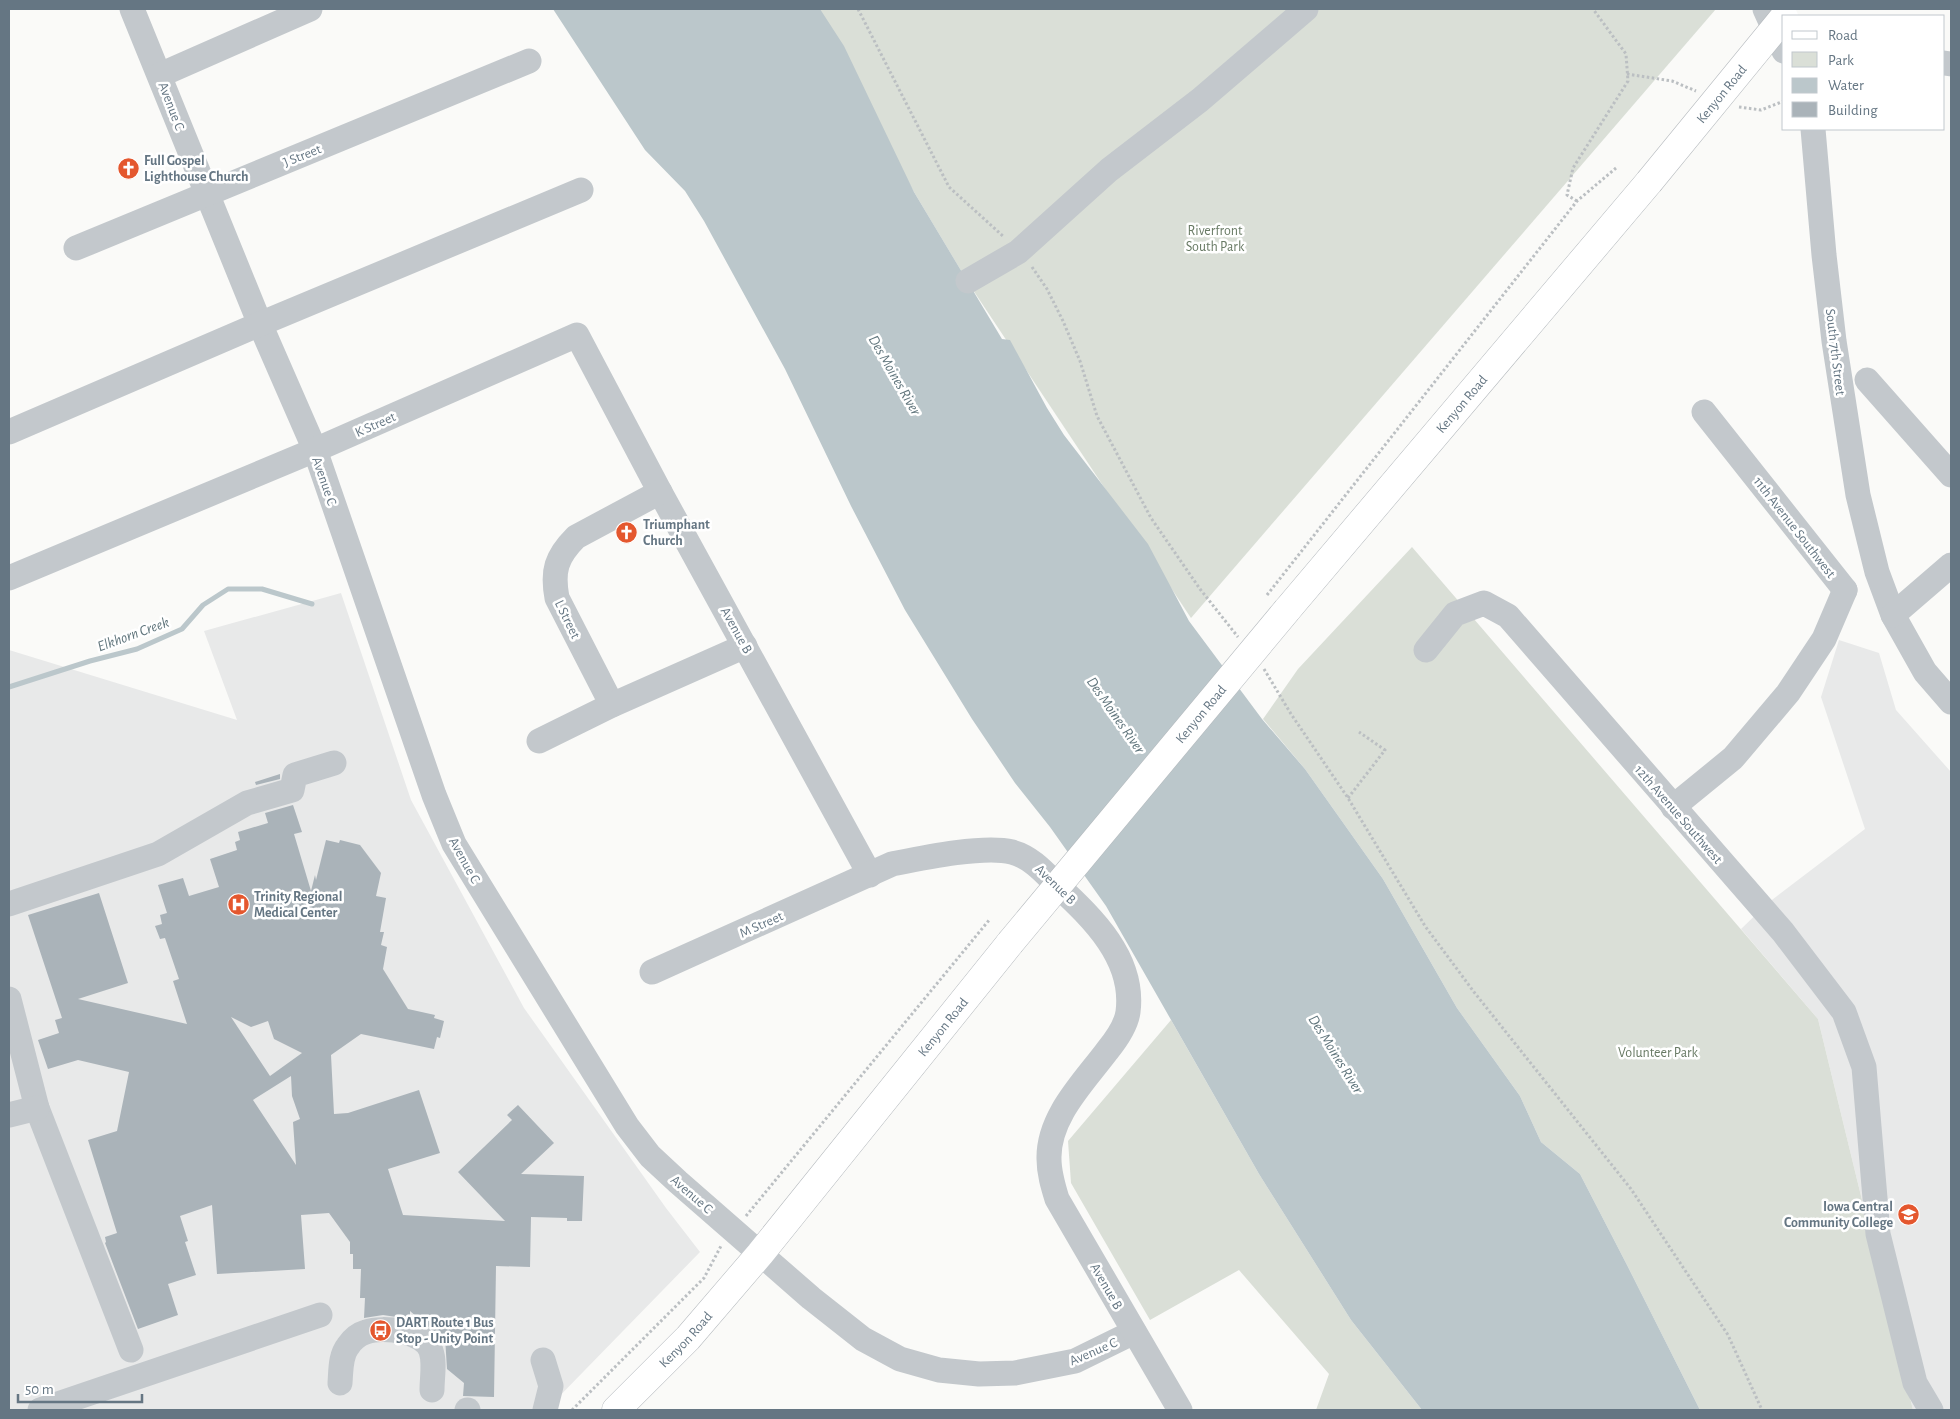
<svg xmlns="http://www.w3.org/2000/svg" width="1960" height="1419" viewBox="0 0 1960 1419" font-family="'Alegreya Sans',sans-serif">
	<rect width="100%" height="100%" fill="#fafaf8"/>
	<g fill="#e8e9e9">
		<path d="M 341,593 L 411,800 L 524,1008 L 666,1208 L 700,1252 L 546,1410 L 9,1410 L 9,650 L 237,720 L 204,631 Z"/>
		<path d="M 1839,640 L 1879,653 L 1896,710 L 1951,772 L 1951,1410 L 1913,1410 L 1818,1019 L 1741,929 L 1768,903 L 1865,829 L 1821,697 Z"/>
	</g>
	<g fill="#dadfd7">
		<path d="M 814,9 L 1716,9 L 1191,618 L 969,284 L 914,192 Z"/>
		<path d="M 1412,547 L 1818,1019 L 1913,1410 L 1700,1410 L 1627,1265 L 1580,1174 L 1541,1142 L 1520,1096 L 1457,1008 L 1383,879 L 1305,769 L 1263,719 L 1298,669 Z"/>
		<path d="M 1171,1020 L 1259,1174 L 1351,1320 L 1422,1410 L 1316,1410 L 1329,1374 L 1239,1270 L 1150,1320 L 1071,1183 L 1068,1141 Z"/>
	</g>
	<path fill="#bbc7cb" d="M 553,9 L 820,9 L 844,46 L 914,192 L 1002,339 L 1010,340 L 1047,408 L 1064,435 L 1148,544 L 1189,621 L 1262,719 L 1305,769 L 1383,879 L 1457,1008 L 1520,1096 L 1541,1142 L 1580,1174 L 1627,1265 L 1700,1410 L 1422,1410 L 1351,1320 L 1259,1174 L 1106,906 L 1050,827 L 1015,783 L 972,719 L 905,610 L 851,506 L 785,369 L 704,221 L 685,191 L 645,150 Z"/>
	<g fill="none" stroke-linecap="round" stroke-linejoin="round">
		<path stroke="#bbc7cb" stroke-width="5" d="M 9,687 L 90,661 L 137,649 L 182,629 L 203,605 L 228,589 L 262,589 L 312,604"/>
	</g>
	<g fill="#aab3b9" fill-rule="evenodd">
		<path d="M 280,774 L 280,779 L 256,785 L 255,782 Z"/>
		<path d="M 293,805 L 302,832 L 294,834 L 311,891 L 315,875 L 316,880 L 326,840 L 339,843 L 340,840 L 360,845 L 381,873 L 376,896 L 386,898 L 380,932 L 384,932 L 381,945 L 387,947 L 383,969 L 408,1009 L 435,1015 L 434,1018 L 444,1021 L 440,1038 L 437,1037 L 434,1049 L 361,1034 L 331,1055 L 334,1114 L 348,1113 L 419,1090 L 440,1153 L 388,1169 L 403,1215 L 505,1221 L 458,1172 L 512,1120 L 507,1115 L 518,1105 L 554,1143 L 521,1174 L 584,1176 L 582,1221 L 567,1221 L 567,1218 L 531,1217 L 530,1267 L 496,1266 L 494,1397 L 463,1396 L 464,1383 L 447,1369 L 445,1337 L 440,1337 L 410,1311 L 410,1319 L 383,1315 L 364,1318 L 365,1298 L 360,1298 L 361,1269 L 353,1269 L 353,1254 L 350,1254 L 350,1242 L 329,1213 L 301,1215 L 305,1269 L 217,1274 L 212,1205 L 180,1216 L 188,1241 L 185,1242 L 196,1275 L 168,1284 L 178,1315 L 138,1329 L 105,1243 L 106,1242 L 105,1237 L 117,1233 L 88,1140 L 117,1131 L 129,1072 L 78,1060 L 48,1069 L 38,1040 L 59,1033 L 55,1020 L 62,1018 L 28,915 L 99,893 L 128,983 L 78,999 L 187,1024 L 173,981 L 179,979 L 165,938 L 160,939 L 155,926 L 162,924 L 160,915 L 167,913 L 158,885 L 183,878 L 189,896 L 219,887 L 210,859 L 237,850 L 235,842 L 240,840 L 238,832 L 268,823 L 265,813 ZM 231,1017 L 251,1027 L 268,1021 L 274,1039 L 302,1053 L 270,1076 ZM 291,1076 L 292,1096 L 300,1119 L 293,1122 L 296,1165 L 253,1100 Z"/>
	</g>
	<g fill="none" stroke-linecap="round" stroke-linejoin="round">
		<defs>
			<g id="major">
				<path id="s1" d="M 1287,610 L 1649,182"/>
				<path id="s2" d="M 616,1410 L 688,1338 L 760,1254 L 1010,943"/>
			</g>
		</defs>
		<use href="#major" stroke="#b5babe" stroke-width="29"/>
		<g stroke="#bbbfc2" stroke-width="3" stroke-dasharray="2.5 2.5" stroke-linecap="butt">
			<path d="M 858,9 L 949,187 L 1004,237"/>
			<path d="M 1627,74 L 1672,81 L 1696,91"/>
			<path d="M 1739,107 L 1761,110 L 1784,101"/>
			<path d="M 1577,201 L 1567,195 L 1573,168 L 1628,81 L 1626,54 L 1593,9"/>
			<path d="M 1032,267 L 1047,289 L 1063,321 L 1080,361 L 1097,416 L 1151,518 L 1200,589 L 1238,637"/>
			<path d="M 1267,595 L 1577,201 L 1616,168"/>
			<path d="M 1264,669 L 1291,714 L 1348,798 L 1425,926 L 1474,992 L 1631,1189 L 1728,1335 L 1762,1410"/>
			<path d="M 1348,798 L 1385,750 L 1359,732"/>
			<path d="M 746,1216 L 990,919"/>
			<path d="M 572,1410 L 704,1278 L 721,1246"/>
		</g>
		<g stroke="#c3c8cc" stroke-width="25">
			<path d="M 132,9 L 260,324 L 315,450 L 434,795 L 454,844 L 627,1126 L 650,1156 L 678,1182 L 811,1298 L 863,1339 L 900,1359 L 939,1370 L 979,1374 L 1015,1373 L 1075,1361 L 1134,1332"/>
			<path d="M 1765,9 L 1784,51"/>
			<path d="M 1944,63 L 1951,64"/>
			<path d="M 160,75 L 310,9"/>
			<path d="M 1813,129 L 1824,255 L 1834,341 L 1858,495 L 1877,572 L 1893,615 L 1925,672 L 1951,702"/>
			<path d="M 76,248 L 529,61"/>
			<path d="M 968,281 L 1018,252 L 1109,170 L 1200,100 L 1306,9"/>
			<path d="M 1867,380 L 1951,475"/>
			<path d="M 1704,412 L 1845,590"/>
			<path d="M 9,432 L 260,324 L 581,190"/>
			<path d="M 9,578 L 315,450 L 577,335 L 660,492 L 870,875"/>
			<path d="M 1893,615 L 1951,565"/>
			<path d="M 1426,650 L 1455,614 L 1484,603 L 1508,616 L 1783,932 L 1844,1012 L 1864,1067 L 1878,1234 L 1915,1383 L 1931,1410"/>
			<path d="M 612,705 L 557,598 C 552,571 556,557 576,537 L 660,492"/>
			<path d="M 539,741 L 612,705 L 745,646"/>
			<path d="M 1673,807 L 1733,758 L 1788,693 L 1824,639 L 1845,590"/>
			<path d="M 9,904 L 158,854 L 247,803 L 292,790 L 295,775 L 334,763"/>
			<path d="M 652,972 L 892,864 C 922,858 983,845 1012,852 C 1031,857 1044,872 1057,885 C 1092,918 1135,958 1128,1012 C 1126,1026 1116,1040 1107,1051 C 1083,1083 1048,1117 1049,1159 C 1049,1173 1053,1186 1057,1199 L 1180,1410"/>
			<path d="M 9,999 L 37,1108 L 131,1350"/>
			<path d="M 9,1115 L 37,1108"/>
			<path d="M 543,1360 L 551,1386 L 545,1410"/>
			<path d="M 340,1383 C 341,1371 340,1356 348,1346 C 352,1340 359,1334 366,1332 C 383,1326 425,1331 431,1351 C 435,1362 432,1378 432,1390"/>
			<path d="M 40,1410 L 320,1315"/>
			<path d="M 467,1410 L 468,1410"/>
		</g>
		<use href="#major" stroke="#fff" stroke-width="28"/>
		<defs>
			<g id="major-bridge">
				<path id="s3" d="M 1649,182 L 1784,17"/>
				<path id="s4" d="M 1010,943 L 1287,610"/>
			</g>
		</defs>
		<use href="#major-bridge" stroke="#b5babe" stroke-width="29" stroke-linecap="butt"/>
		<use href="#major-bridge" stroke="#fff" stroke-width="28"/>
	</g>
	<defs>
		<symbol id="church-disc" viewBox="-11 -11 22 22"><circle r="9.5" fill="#e4572e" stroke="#fff"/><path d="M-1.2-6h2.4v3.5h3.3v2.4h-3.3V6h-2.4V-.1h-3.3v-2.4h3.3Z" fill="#fff"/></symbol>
		<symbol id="hospital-disc" viewBox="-11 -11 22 22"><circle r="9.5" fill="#e4572e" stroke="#fff"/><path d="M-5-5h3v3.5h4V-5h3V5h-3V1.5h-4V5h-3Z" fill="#fff"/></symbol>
		<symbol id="university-disc" viewBox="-11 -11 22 22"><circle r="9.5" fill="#e4572e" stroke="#fff"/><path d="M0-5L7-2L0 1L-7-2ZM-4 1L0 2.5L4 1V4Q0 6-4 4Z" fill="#fff"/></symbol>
		<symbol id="bus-disc" viewBox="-11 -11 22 22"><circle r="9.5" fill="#e4572e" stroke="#fff"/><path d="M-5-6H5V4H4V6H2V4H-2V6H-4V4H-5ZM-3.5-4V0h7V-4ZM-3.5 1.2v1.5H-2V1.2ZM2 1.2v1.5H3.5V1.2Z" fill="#fff"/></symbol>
	</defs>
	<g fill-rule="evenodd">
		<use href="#church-disc" x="116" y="156" width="25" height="25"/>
		<use href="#church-disc" x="614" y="520" width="25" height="25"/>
		<use href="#hospital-disc" x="226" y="892" width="25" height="25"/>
		<use href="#university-disc" x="1896" y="1202" width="25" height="25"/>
		<use href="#bus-disc" x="368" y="1318" width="25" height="25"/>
	</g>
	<g text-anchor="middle" stroke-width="5" stroke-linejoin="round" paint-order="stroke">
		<g font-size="14" fill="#657683" stroke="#fff">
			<text dy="5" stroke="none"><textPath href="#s3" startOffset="114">Kenyon Road</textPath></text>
			<text transform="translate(172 106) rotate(69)" y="5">Avenue C</text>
			<text transform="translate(302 155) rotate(-22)" y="5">J Street</text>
			<text transform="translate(1836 352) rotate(83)" y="5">South 7th Street</text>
			<text dy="5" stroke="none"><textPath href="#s1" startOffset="270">Kenyon Road</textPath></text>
			<text transform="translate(375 424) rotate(-24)" y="5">K Street</text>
			<text transform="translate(325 481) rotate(71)" y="5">Avenue C</text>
			<text transform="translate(1795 527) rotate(52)" y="5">11th Avenue Southwest</text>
			<text transform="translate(568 619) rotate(64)" y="5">L Street</text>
			<text transform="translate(737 630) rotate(61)" y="5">Avenue B</text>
			<text dy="5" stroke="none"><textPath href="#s4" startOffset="298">Kenyon Road</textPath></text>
			<text transform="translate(1679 814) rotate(49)" y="5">12th Avenue Southwest</text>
			<text transform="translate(465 860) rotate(61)" y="5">Avenue C</text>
			<text transform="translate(1056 884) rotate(44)" y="5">Avenue B</text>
			<text transform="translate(761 924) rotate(-24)" y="5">M Street</text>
			<text dy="5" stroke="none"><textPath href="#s2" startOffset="504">Kenyon Road</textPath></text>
			<text transform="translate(692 1194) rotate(41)" y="5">Avenue C</text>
			<text transform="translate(1107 1286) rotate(60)" y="5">Avenue B</text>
			<text dy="5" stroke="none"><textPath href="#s2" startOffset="99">Kenyon Road</textPath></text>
			<text transform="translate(1093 1351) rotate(-23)" y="5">Avenue C</text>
		</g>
		<g font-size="14" font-weight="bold" fill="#657683" stroke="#fff" text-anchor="start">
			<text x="144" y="165">Full Gospel<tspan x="144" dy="16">Lighthouse Church</tspan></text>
			<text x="643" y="529">Triumphant<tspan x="643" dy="16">Church</tspan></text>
			<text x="254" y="901">Trinity Regional<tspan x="254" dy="16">Medical Center</tspan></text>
			<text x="1893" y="1211" text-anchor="end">Iowa Central<tspan x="1893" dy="16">Community College</tspan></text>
			<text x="396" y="1327">DART Route 1 Bus<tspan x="396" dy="16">Stop - Unity Point</tspan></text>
		</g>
		<g font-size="14" fill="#687a64" stroke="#fff">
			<text x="1215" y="235">Riverfront<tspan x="1215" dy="16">South Park</tspan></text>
			<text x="1658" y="1057">Volunteer Park</text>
		</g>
		<g font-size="15" font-style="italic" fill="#60757c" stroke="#fff">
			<text transform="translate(895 375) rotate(60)" y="5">Des Moines River</text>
			<text transform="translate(133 634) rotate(-20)" y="5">Elkhorn Creek</text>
			<text transform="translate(1116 715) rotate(55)" y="5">Des Moines River</text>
			<text transform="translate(1336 1054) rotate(58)" y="5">Des Moines River</text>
		</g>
	</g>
	<rect width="1960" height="1419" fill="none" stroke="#657683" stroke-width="20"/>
	<rect x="1782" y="15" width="162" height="115" fill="#ffffff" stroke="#c1c8cd"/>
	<rect x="1792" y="31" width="25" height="8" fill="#ffffff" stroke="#c1c8cd"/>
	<text x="1828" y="40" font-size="15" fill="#657683">Road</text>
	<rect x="1792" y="52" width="25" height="15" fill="#dadfd7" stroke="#c1c8cd"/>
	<text x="1828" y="65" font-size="15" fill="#657683">Park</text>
	<rect x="1792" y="78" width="25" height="15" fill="#bbc7cb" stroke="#c1c8cd"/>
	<text x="1828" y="90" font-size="15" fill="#657683">Water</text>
	<rect x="1792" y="102" width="25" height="15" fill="#aab3b9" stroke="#c1c8cd"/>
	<text x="1828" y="115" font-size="15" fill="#657683">Building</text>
	<path d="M18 1394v8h124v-8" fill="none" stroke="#657683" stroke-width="2.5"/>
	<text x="25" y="1394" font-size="15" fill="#657683" stroke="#ffffff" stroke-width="4" paint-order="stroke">50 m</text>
</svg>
